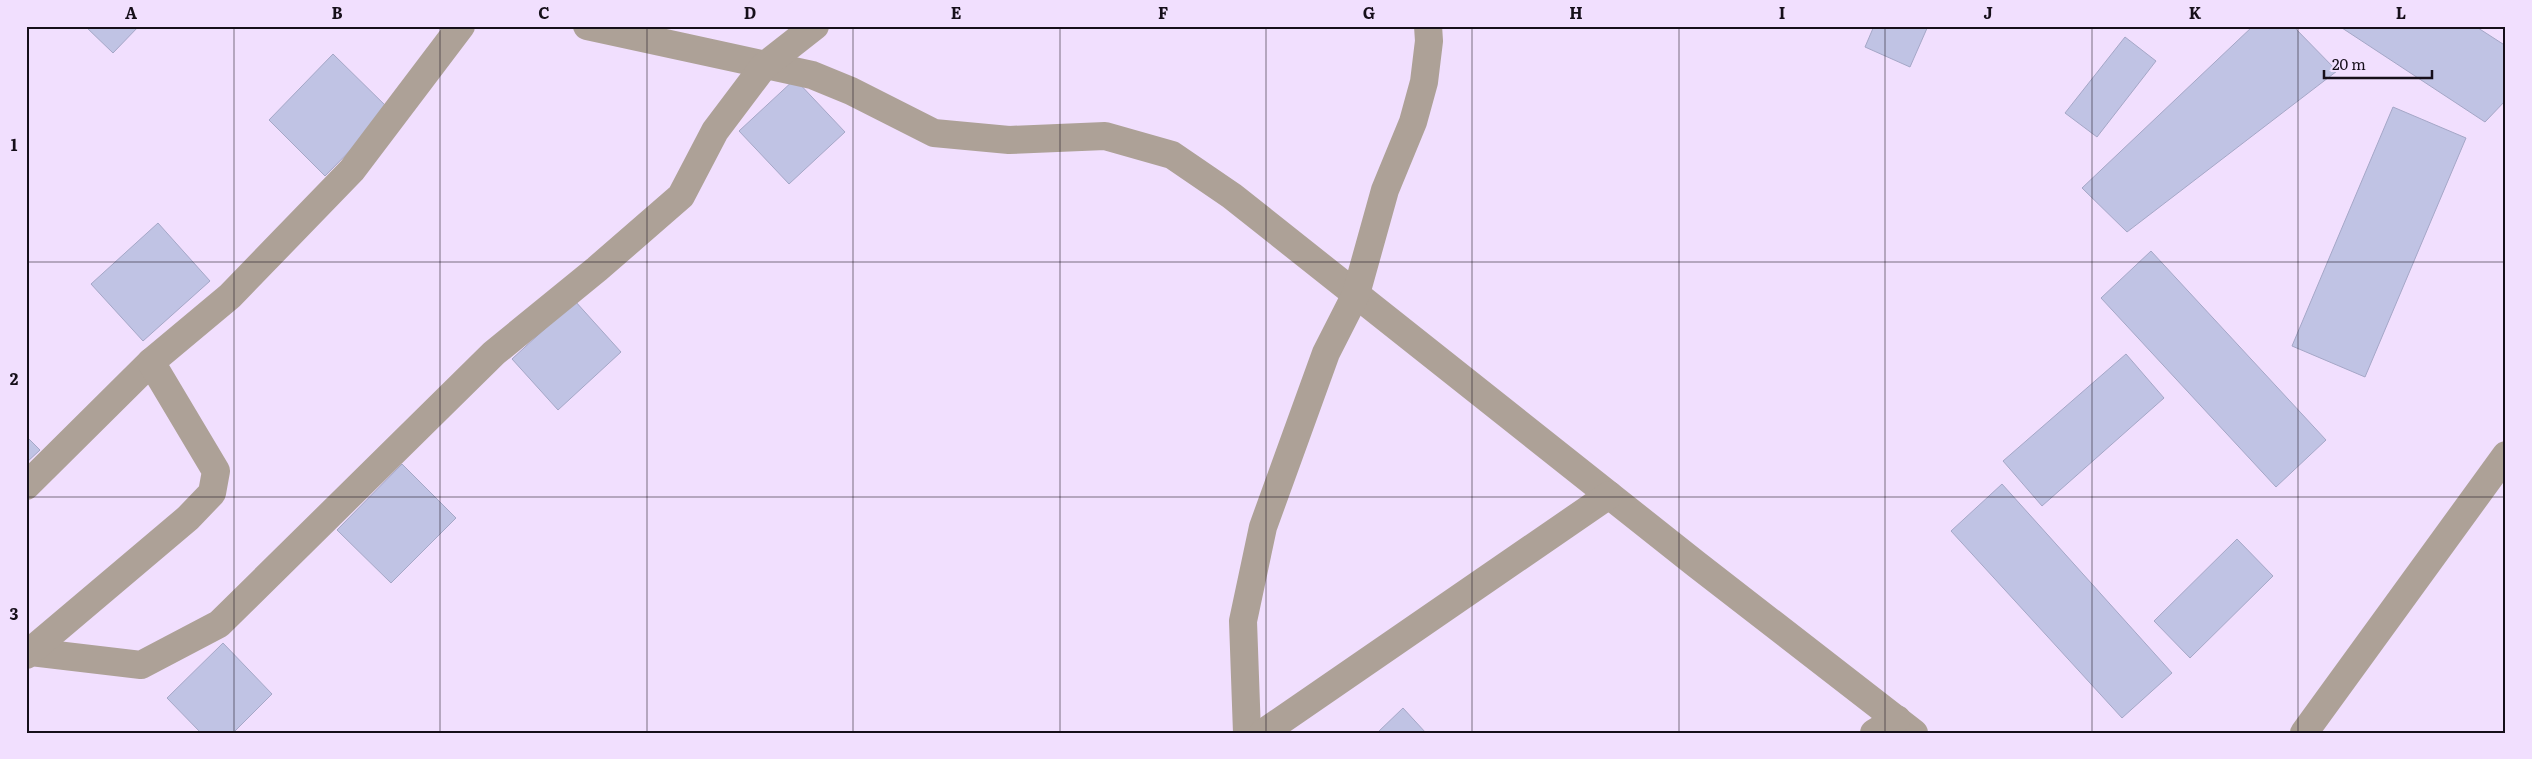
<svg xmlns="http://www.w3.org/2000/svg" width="2532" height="759" viewBox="0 0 2532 759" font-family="Literata,serif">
	<rect width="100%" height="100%" fill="#f1dffe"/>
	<g fill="#c0c3e4" stroke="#a5a7c7">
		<path d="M 85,26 L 139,26 L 113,53 Z"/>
		<path d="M 1874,26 L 1928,26 L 1910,67 L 1865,47 Z"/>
		<path d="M 2253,26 L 2293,26 L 2337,71 L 2127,232 L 2082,188 Z"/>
		<path d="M 2339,26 L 2475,26 L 2506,46 L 2506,100 L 2485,122 Z"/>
		<path d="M 2125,37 L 2156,61 L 2097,137 L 2065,113 Z"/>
		<path d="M 333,54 L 390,110 L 325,176 L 269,120 Z"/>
		<path d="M 795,79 L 845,132 L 789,184 L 739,131 Z"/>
		<path d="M 2393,107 L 2466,138 L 2365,377 L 2292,346 Z"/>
		<path d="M 158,223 L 210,281 L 143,341 L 91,284 Z"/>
		<path d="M 2151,251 L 2326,440 L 2276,487 L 2101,298 Z"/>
		<path d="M 575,301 L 621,352 L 558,410 L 512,359 Z"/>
		<path d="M 2126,354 L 2164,398 L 2042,506 L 2003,461 Z"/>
		<path d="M 26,436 L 40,450 L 26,463 Z"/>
		<path d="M 402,464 L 456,518 L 391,583 L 337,530 Z"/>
		<path d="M 2002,484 L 2172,673 L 2122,718 L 1951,531 Z"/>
		<path d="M 2237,539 L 2273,576 L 2190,658 L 2154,621 Z"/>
		<path d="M 223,643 L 272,694 L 233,733 L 201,733 L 167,698 Z"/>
		<path d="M 1403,708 L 1426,733 L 1377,733 Z"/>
	</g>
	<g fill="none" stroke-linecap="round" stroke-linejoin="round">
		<g stroke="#ada197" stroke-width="28">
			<path d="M 587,26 L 812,75 L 851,91 L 934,133 L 1009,140 L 1105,136 L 1172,155 L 1232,196 L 1696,564 L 1914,733"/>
			<path d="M 26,486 L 151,362"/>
			<path d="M 31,652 L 141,665 L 219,624 L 494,353 L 597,269 L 681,196 L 715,131 L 764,66 L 815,26"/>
			<path d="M 26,655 L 188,518 L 212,493 L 216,471 L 151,362 L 230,296 L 352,170 L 461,26"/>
			<path d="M 1247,733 L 1243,621 L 1263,527 L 1326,353 L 1356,294 L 1385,190 L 1413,122 L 1424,82 L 1429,41 L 1428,26"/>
			<path d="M 1263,733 L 1609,495"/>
			<path d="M 1874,733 L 1897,719"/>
			<path d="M 2304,733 L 2506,455"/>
		</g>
	</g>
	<path fill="none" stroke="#160f1a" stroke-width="1" stroke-opacity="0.55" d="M 234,26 L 234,733M 440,26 L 440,733M 647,26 L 647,733M 853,26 L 853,733M 1060,26 L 1060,733M 1266,26 L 1266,733M 1472,26 L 1472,733M 1679,26 L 1679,733M 1885,26 L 1885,733M 2092,26 L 2092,733M 2298,26 L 2298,733M 26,262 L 2506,262M 26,497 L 2506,497"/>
	<rect width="2532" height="759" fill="none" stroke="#f1dffe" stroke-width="55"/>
	<path d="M2324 70v8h108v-8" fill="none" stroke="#160f1a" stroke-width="2.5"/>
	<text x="2332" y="70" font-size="15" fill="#160f1a" stroke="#f1dffe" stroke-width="4" paint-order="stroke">20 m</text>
	<rect x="28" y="28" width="2476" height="704" fill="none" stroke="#160f1a" stroke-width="2"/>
	<g font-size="16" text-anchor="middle" font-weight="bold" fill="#160f1a">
		<text x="131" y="19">A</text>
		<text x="337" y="19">B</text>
		<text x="544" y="19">C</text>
		<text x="750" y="19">D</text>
		<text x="956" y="19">E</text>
		<text x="1163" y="19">F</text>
		<text x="1369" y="19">G</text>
		<text x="1576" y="19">H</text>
		<text x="1782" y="19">I</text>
		<text x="1988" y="19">J</text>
		<text x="2195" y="19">K</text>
		<text x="2401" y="19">L</text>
		<text x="14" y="151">1</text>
		<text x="14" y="385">2</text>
		<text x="14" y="620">3</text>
	</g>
</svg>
